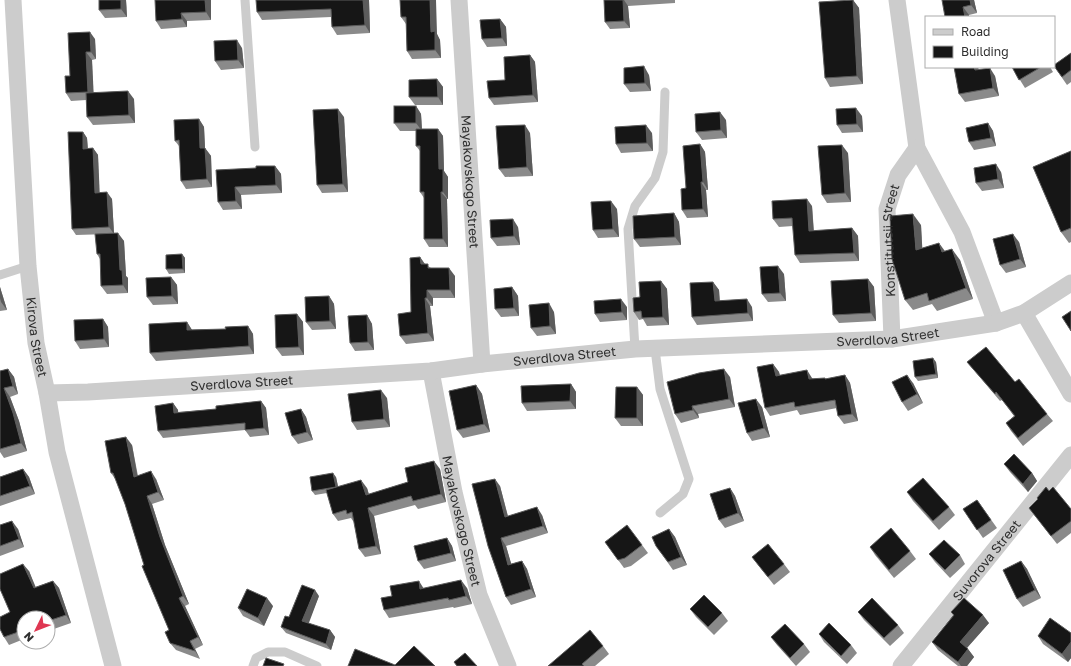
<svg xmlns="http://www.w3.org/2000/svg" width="1071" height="666" viewBox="0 0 1071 666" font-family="'Golos Text',sans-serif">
	<rect width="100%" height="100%" fill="#fff"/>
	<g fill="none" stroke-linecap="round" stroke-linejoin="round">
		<g stroke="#ccc" stroke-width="9">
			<path d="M 245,0 L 255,147"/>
			<path d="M 0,275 L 28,266"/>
			<path d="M 635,349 L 628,229 L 635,206 L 655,178 L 663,152 L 665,92"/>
			<path d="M 655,349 L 660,389 L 689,479 L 683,494 L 660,513"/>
			<path d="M 253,666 L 256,658 L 268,652 L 285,652 L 317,666"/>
		</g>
		<g stroke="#ccc" stroke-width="17">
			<path id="s1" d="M 13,0 L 28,266 L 36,343 L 47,393 L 57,452 L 113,666"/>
			<path id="s2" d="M 459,0 L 482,364"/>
			<path d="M 897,0 L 917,148 L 962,232 L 996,323"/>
			<path d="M 1024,313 L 1071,394"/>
			<path id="s3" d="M 892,339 L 887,209 L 898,175 L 917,148"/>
			<path id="s4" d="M 431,371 L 454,492 L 479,595 L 508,666"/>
			<path id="s5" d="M 47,393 L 88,392 L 431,371 L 482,364 L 635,349 L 892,339 L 996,323 L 1024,313 L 1071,283"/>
			<path id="s6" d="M 901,666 L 1071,455"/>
		</g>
	</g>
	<g fill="#8a8a8a">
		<path d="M 126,0 L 127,17 L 105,18 L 99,10 Z"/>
		<path d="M 211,0 L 211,20 L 187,21 L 187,27 L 161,29 L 156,21 Z"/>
		<path d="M 369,0 L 370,33 L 337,35 L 332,27 L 331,17 L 262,20 L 257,12 Z"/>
		<path d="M 400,0 L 437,34 L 440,40 L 441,58 L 412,59 L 407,51 L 406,24 L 401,17 Z"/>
		<path d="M 604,0 L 675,0 L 675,3 L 628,6 L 630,28 L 610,29 L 605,22 Z"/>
		<path d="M 853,0 L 859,8 L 863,84 L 830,87 L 825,78 Z"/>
		<path d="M 974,0 L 977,13 L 969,15 L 945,17 Z"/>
		<path d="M 500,19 L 506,27 L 507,46 L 487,47 L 482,39 Z"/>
		<path d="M 95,39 L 96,59 L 92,60 L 93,92 L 134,99 L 135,123 L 93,125 L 87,117 L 86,100 L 71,101 L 66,93 L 70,76 Z"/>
		<path d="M 242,48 L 244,68 L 221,70 L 215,61 Z"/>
		<path d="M 1071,53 L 1071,82 L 1067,85 L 1054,66 Z"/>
		<path d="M 530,55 L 535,62 L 538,102 L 494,105 L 489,98 L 505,80 Z"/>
		<path d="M 954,67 L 978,67 L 979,70 L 995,76 L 999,96 L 965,102 L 959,94 Z"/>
		<path d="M 1012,67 L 1050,67 L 1053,72 L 1025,88 Z"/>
		<path d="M 649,75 L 651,91 L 630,92 L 624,84 Z"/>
		<path d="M 437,79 L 443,87 L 443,105 L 415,105 L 409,97 Z"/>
		<path d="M 416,106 L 421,114 L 422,129 L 438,129 L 443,136 L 444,171 L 448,177 L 448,199 L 447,199 L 448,247 L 429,247 L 424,239 L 424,198 L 420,192 L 420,151 L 416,146 L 416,131 L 400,131 L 394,123 Z"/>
		<path d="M 862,116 L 863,132 L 842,133 L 837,125 Z"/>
		<path d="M 344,117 L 348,192 L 322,193 L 317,185 Z"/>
		<path d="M 199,119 L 204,127 L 205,148 L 211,156 L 212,187 L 186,189 L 181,181 L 179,146 L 175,141 Z"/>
		<path d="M 726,120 L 727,138 L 702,140 L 696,132 Z"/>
		<path d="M 988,123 L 993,131 L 996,146 L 974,150 L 969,142 Z"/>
		<path d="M 83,132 L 87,138 L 88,148 L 93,148 L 98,155 L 99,192 L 112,199 L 114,233 L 124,241 L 126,276 L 128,278 L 128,293 L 107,294 L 101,286 L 100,259 L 97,254 L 109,234 L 76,235 L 72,229 Z"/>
		<path d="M 530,133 L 533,176 L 505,177 L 499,169 Z"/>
		<path d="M 652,133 L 653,151 L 621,153 L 616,144 Z"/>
		<path d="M 700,144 L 705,152 L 708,190 L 706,190 L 708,217 L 687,218 L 682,210 L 686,188 Z"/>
		<path d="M 1071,151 L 1071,242 L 1069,243 L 1061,232 Z"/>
		<path d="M 848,153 L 851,202 L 827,203 L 822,195 Z"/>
		<path d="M 275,166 L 281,174 L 282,193 L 241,195 L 242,209 L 223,210 L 218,202 L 256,168 Z"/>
		<path d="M 1001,172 L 1004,188 L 982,191 L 976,183 Z"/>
		<path d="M 812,206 L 814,231 L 852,228 L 858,236 L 859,261 L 800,263 L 795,255 L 793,226 L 779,227 L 773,219 Z"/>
		<path d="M 617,209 L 619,237 L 598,238 L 593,230 Z"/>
		<path d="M 674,213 L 679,222 L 681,245 L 640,247 L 634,239 Z"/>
		<path d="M 921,225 L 922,248 L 945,251 L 960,260 L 973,299 L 937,311 L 932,304 L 913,310 L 905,300 Z"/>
		<path d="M 518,227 L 520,245 L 497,246 L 491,238 Z"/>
		<path d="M 1019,242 L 1026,267 L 1006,273 L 1000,265 Z"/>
		<path d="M 182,254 L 185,258 L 185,273 L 169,274 L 166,269 Z"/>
		<path d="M 420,257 L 425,264 L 431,268 L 455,276 L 455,298 L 433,298 L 433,306 L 430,306 L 434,341 L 406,344 L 400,336 L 411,312 Z"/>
		<path d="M 784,274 L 786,301 L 768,302 L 762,294 Z"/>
		<path d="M 171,277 L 177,285 L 178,304 L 153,305 L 147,297 Z"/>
		<path d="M 868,279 L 874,287 L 876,321 L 839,323 L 833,315 Z"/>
		<path d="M 661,281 L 667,289 L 669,325 L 647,326 L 643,319 L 639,320 L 634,312 L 640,297 Z"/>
		<path d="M 713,282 L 719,290 L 720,301 L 752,307 L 753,321 L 697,325 L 692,317 Z"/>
		<path d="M 0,287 L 7,310 L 0,311 Z"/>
		<path d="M 512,287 L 518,296 L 519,316 L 501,317 L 495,309 Z"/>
		<path d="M 329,296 L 334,304 L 336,329 L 312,330 L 306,322 Z"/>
		<path d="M 627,307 L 627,320 L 600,322 L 595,314 Z"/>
		<path d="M 554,312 L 556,334 L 537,336 L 531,328 Z"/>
		<path d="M 297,314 L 303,322 L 304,355 L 282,356 L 276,348 Z"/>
		<path d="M 367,315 L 372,324 L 374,350 L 355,351 L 350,343 Z"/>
		<path d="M 103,319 L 108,327 L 109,347 L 80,349 L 75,341 Z"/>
		<path d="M 187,322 L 192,330 L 226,329 L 248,326 L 253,334 L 254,354 L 156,361 L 150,353 Z"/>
		<path d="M 936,362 L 938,378 L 918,381 L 915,377 Z"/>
		<path d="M 967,362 L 1015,382 L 1047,414 L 1053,421 L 1023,446 L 1011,431 L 1006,423 L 1014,416 L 1002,400 L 1000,401 L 973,369 Z"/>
		<path d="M 773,364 L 779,372 L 780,375 L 812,378 L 813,379 L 825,378 L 826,379 L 845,375 L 850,383 L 858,421 L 844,424 L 838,416 L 837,408 L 800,415 L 797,410 L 770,416 L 765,408 Z"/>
		<path d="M 8,369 L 14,377 L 18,394 L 10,397 L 19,421 L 27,451 L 4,458 L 0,452 L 0,371 Z"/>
		<path d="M 730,377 L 735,407 L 698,414 L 699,418 L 681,423 L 675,414 Z"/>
		<path d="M 913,383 L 923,403 L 908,411 L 902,402 Z"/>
		<path d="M 571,384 L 576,392 L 576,409 L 527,411 L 522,403 Z"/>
		<path d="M 476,385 L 482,394 L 490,432 L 463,438 L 457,430 Z"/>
		<path d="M 637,387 L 643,395 L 643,426 L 621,426 L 615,418 Z"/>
		<path d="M 387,398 L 390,427 L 357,430 L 352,422 Z"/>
		<path d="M 261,401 L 266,408 L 269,435 L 250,437 L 245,430 L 163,438 L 158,431 L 173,403 L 178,410 L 178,412 L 216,409 Z"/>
		<path d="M 762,407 L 770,437 L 752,441 L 747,433 Z"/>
		<path d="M 301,409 L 306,417 L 313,440 L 298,444 L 292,436 Z"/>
		<path d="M 132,445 L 138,476 L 156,479 L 164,500 L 152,504 L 165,545 L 189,604 L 185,606 L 203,645 L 195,649 L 200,659 L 176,650 L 170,643 L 169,630 L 144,565 L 125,504 L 116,480 L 111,473 Z"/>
		<path d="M 1004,464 L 1032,473 L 1037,481 L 1028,492 L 1010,472 Z"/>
		<path d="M 23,469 L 29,477 L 35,494 L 0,506 L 0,477 Z"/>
		<path d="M 440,469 L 446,502 L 418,509 L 415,505 L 374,516 L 381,554 L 365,557 L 359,549 L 354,521 L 353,521 L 351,518 L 338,521 L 333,514 L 327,493 L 315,495 L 312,491 L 336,477 L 338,487 L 367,488 L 369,494 L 408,482 Z"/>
		<path d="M 500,486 L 508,516 L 542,515 L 548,533 L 506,546 L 511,564 L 522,561 L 527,569 L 536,597 L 511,605 L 506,597 L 488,546 Z"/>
		<path d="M 730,488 L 735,496 L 744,521 L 725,528 L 719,520 Z"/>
		<path d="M 1049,491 L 1071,509 L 1071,533 L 1057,544 L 1029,508 Z"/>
		<path d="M 907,492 L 949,507 L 955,515 L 939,530 L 913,501 Z"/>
		<path d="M 977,500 L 997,528 L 983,538 L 963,509 Z"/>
		<path d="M 0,525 L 18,529 L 24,547 L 0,556 Z"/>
		<path d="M 669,529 L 675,537 L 687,565 L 673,570 L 656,546 Z"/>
		<path d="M 447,538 L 452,546 L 456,561 L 424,569 L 418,561 Z"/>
		<path d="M 605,542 L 642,545 L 648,553 L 631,566 L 624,568 Z"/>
		<path d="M 870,547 L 910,551 L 916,559 L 894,578 L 875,555 Z"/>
		<path d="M 929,554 L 960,555 L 965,564 L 950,578 L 935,562 Z"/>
		<path d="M 752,557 L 784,564 L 790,572 L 774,585 L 758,565 Z"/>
		<path d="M 1021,561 L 1027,569 L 1041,598 L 1023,607 L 1017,599 Z"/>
		<path d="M 29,571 L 35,587 L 53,581 L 59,588 L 71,623 L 48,631 L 48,618 L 24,618 L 24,639 L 9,645 L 4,637 Z"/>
		<path d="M 424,588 L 467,588 L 472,604 L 454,608 L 453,607 L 389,618 L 384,610 Z"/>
		<path d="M 319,596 L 308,623 L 330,630 L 335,637 L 331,650 L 286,633 L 281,627 L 289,617 Z"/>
		<path d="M 273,606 L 264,626 L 243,616 L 238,608 Z"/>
		<path d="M 690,609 L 722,613 L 728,621 L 714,635 L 696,617 Z"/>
		<path d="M 858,612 L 898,625 L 904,633 L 890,646 L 864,620 Z"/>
		<path d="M 951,612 L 989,623 L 967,648 L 974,657 L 967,666 L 958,666 L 938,650 L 932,642 L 953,615 Z"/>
		<path d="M 1071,633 L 1071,658 L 1068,662 L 1043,644 L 1038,636 Z"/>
		<path d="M 819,634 L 851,645 L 857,653 L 847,664 L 824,642 Z"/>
		<path d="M 771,637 L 804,644 L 810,652 L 796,666 L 777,645 Z"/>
		<path d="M 603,646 L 609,654 L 595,666 L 548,666 Z"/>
	</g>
	<g fill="#5c5c5c">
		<path d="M 121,0 L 126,0 L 127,17 L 121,9 Z"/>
		<path d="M 205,0 L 211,0 L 211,20 L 206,12 Z"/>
		<path d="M 363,0 L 369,0 L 370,33 L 365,25 Z"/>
		<path d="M 430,0 L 436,0 L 437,34 L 440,40 L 441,58 L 435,50 L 431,32 Z"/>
		<path d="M 623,0 L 624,0 L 628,6 L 630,28 L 624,21 Z"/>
		<path d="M 853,0 L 859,8 L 863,84 L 857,76 Z"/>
		<path d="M 970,0 L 974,0 L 977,13 L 971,5 Z"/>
		<path d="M 963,7 L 969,15 L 969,17 L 965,17 Z"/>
		<path d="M 181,13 L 187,21 L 187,27 L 182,19 Z"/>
		<path d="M 500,19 L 506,27 L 507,46 L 502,38 Z"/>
		<path d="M 90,32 L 95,39 L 96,59 L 91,52 Z"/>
		<path d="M 237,40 L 242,48 L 244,68 L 238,60 Z"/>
		<path d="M 86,52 L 92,60 L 94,100 L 88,92 Z"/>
		<path d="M 530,55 L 535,62 L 538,102 L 533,95 Z"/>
		<path d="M 644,66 L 649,75 L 651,91 L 645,83 Z"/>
		<path d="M 974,67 L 978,67 L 980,79 L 975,70 Z"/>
		<path d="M 990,68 L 995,76 L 999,96 L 993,88 Z"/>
		<path d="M 437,79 L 443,87 L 443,105 L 438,97 Z"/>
		<path d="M 128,91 L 134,99 L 135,123 L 129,115 Z"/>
		<path d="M 416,106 L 421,114 L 422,131 L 416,123 Z"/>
		<path d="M 856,108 L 862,116 L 863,132 L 857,124 Z"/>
		<path d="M 338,109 L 344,117 L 348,192 L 343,184 Z"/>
		<path d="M 720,112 L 726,120 L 727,138 L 721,130 Z"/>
		<path d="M 199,119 L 204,127 L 205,148 L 211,156 L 212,187 L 207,179 L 200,148 Z"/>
		<path d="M 988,123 L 993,131 L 996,146 L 991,138 Z"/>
		<path d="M 525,125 L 530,133 L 533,176 L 527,167 Z"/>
		<path d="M 646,125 L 652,133 L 653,151 L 647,143 Z"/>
		<path d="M 438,129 L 443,136 L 444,171 L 448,177 L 448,199 L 443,192 L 439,169 Z"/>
		<path d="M 83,132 L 87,138 L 88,155 L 83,149 Z"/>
		<path d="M 700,144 L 705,152 L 708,190 L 703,182 Z"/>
		<path d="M 842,145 L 848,153 L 851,202 L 845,193 Z"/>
		<path d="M 93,148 L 98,155 L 100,199 L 95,193 Z"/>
		<path d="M 996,164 L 1001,172 L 1004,188 L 998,179 Z"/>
		<path d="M 275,166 L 281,174 L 282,193 L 276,185 Z"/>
		<path d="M 701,182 L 706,190 L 708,217 L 703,209 Z"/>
		<path d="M 235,187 L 241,195 L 242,209 L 236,201 Z"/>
		<path d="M 107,192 L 112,199 L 114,234 L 109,227 Z"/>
		<path d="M 441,192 L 447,199 L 448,247 L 443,239 Z"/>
		<path d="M 807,199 L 812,206 L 814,238 L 809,231 Z"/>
		<path d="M 611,201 L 617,209 L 619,237 L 613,229 Z"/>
		<path d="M 674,213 L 679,222 L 681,245 L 675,237 Z"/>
		<path d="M 913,214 L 921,225 L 923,261 L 916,250 Z"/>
		<path d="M 513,219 L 518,227 L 520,245 L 514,236 Z"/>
		<path d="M 852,228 L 858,236 L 859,261 L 854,253 Z"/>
		<path d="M 118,233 L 124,241 L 126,276 L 128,278 L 128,293 L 123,285 L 120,270 Z"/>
		<path d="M 1013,234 L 1019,242 L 1026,267 L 1020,259 Z"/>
		<path d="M 939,243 L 947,254 L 942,252 Z"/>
		<path d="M 952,249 L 960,260 L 973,299 L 966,288 Z"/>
		<path d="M 182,254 L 185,258 L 185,273 L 183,269 Z"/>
		<path d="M 420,257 L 426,266 L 421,264 Z"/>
		<path d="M 778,266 L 784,274 L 786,301 L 780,293 Z"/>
		<path d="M 449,268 L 455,276 L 455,298 L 450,290 Z"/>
		<path d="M 171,277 L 177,285 L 178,304 L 172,296 Z"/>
		<path d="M 868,279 L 874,287 L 876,321 L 871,313 Z"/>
		<path d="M 661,281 L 667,289 L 669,325 L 663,317 Z"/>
		<path d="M 713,282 L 719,290 L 720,309 L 715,301 Z"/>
		<path d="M 0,287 L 7,310 L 1,302 L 0,298 Z"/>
		<path d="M 512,287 L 518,296 L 519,316 L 514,308 Z"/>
		<path d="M 427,290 L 433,298 L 433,306 L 427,298 Z"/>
		<path d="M 329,296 L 334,304 L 336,329 L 330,321 Z"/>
		<path d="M 425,298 L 430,306 L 434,341 L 428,333 Z"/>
		<path d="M 621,299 L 627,307 L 627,320 L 622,312 Z"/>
		<path d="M 747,299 L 752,307 L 753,321 L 748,313 Z"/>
		<path d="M 549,303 L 554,312 L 556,334 L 550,326 Z"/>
		<path d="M 297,314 L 303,322 L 304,355 L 299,347 Z"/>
		<path d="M 367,315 L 372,324 L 374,350 L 368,342 Z"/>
		<path d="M 103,319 L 108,327 L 109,347 L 104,339 Z"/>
		<path d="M 187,322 L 192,330 L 187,330 Z"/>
		<path d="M 248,326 L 253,334 L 254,354 L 249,346 Z"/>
		<path d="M 933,358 L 936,362 L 938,378 L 936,374 Z"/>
		<path d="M 773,364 L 779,372 L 781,383 L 776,376 Z"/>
		<path d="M 8,369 L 14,377 L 18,394 L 13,386 Z"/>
		<path d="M 724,369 L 730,377 L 735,407 L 729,399 Z"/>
		<path d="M 807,370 L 812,378 L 814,387 L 809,379 Z"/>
		<path d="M 845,375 L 850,383 L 858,421 L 852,414 Z"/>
		<path d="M 907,375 L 913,383 L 923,403 L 917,394 Z"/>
		<path d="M 571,384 L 576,392 L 576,409 L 570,401 Z"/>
		<path d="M 476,385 L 482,394 L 490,432 L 484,424 Z"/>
		<path d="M 637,387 L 643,395 L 643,426 L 637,418 Z"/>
		<path d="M 4,388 L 10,397 L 19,421 L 27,451 L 21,443 Z"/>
		<path d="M 381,390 L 387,398 L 390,427 L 384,419 Z"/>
		<path d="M 756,399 L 762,407 L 770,437 L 764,428 Z"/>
		<path d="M 261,401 L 266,408 L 269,435 L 264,428 Z"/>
		<path d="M 173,403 L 178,410 L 179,420 L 174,413 Z"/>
		<path d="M 692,406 L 698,414 L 699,418 L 693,410 Z"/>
		<path d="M 301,409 L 306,417 L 313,440 L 307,432 Z"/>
		<path d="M 126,437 L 132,445 L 139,485 L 134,477 Z"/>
		<path d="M 434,461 L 440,469 L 446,502 L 441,494 Z"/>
		<path d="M 23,469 L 29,477 L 35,494 L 30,486 Z"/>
		<path d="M 151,471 L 156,479 L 164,500 L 158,492 Z"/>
		<path d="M 333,473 L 336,477 L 339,491 L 336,487 Z"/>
		<path d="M 1032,473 L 1037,481 L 1028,492 L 1023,484 Z"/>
		<path d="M 495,479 L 500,486 L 510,525 L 505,517 Z"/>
		<path d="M 361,480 L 367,488 L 371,503 L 366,495 Z"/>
		<path d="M 730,488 L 735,496 L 744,521 L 738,513 Z"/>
		<path d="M 147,496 L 152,504 L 165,545 L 189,604 L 183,596 L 160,537 Z"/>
		<path d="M 537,507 L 542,515 L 548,533 L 543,526 Z"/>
		<path d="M 368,508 L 374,516 L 381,554 L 376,546 Z"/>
		<path d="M 12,521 L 18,529 L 24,547 L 19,539 Z"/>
		<path d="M 669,529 L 675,537 L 687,565 L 681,557 Z"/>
		<path d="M 447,538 L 452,546 L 456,561 L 451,553 Z"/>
		<path d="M 501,538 L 506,546 L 514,573 L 508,565 Z"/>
		<path d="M 522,561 L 527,569 L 536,597 L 531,589 Z"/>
		<path d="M 1021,561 L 1027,569 L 1041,598 L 1035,590 Z"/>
		<path d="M 23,564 L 29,571 L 39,595 L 34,588 Z"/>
		<path d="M 461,580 L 467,588 L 472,604 L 466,596 Z"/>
		<path d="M 53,581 L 59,588 L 71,623 L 66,615 Z"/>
		<path d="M 419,581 L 424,589 L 420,589 Z"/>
		<path d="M 315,590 L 319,596 L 307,628 L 302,621 Z"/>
		<path d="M 179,598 L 185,606 L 203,645 L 198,637 Z"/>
		<path d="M 267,598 L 273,606 L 264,626 L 258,618 Z"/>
		<path d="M 983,615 L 989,623 L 965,650 L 960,642 Z"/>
		<path d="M 330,630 L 335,637 L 331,650 L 326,644 Z"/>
		<path d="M 190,641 L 195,649 L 200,659 L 195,651 Z"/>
		<path d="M 1071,642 L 1071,658 L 1068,662 L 1062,654 Z"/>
		<path d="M 968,649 L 974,657 L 967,666 L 961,666 L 958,662 Z"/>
	</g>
	<g fill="#161616" stroke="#5c5c5c">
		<path d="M 99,0 L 121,0 L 121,9 L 99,10 Z"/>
		<path d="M 155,0 L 205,0 L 206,12 L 181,13 L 182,19 L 156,21 Z"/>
		<path d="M 256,0 L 363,0 L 365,25 L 332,27 L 331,9 L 257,12 Z"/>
		<path d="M 400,0 L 430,0 L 431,32 L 435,31 L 435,50 L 407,51 L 406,17 L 401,17 Z"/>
		<path d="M 604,0 L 623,0 L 624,21 L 605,22 Z"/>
		<path d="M 853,0 L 857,76 L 825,78 L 819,2 Z"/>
		<path d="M 942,0 L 970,0 L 971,5 L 963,7 L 965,17 L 945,17 Z"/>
		<path d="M 500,19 L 502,38 L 482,39 L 480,20 Z"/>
		<path d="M 90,32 L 91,52 L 86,52 L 88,92 L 66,93 L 65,76 L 70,76 L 68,33 Z"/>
		<path d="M 237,40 L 238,60 L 215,61 L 214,41 Z"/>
		<path d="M 1071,53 L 1071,70 L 1062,77 L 1054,66 L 1054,65 Z"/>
		<path d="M 530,55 L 533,95 L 489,98 L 487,81 L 505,80 L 504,57 Z"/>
		<path d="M 644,66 L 645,83 L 624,84 L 624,68 Z"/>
		<path d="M 954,67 L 974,67 L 975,70 L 990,68 L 993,88 L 959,94 Z"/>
		<path d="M 1012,67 L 1041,67 L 1019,80 Z"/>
		<path d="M 437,79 L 438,97 L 409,97 L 409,80 Z"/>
		<path d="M 128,91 L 129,115 L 87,117 L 86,93 Z"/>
		<rect x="394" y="106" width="22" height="17"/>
		<path d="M 856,108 L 857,124 L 837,125 L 836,109 Z"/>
		<path d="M 338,109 L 343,184 L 317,185 L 313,110 Z"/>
		<path d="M 720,112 L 721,130 L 696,132 L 695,114 Z"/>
		<path d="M 199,119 L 200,148 L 205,148 L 207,179 L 181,181 L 179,140 L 175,141 L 174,120 Z"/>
		<path d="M 988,123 L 991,138 L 969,142 L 966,128 Z"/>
		<path d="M 525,125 L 527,167 L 499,169 L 496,126 Z"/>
		<path d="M 646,125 L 647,143 L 616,144 L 615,127 Z"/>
		<path d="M 416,129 L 438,129 L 439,169 L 443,169 L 443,192 L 441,192 L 443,239 L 424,239 L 424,192 L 420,192 L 420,146 L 416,146 Z"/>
		<path d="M 68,132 L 83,132 L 83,149 L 93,148 L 95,193 L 107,192 L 109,227 L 72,229 Z"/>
		<path d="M 700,144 L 703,182 L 701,182 L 703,209 L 682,210 L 681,189 L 686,188 L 683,146 Z"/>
		<path d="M 842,145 L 845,193 L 822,195 L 818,146 Z"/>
		<path d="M 1071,151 L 1071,228 L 1061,232 L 1033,167 Z"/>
		<path d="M 996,164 L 998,179 L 976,183 L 974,168 Z"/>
		<path d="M 256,166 L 275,166 L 276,185 L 235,187 L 236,201 L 218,202 L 216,170 L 256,168 Z"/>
		<path d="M 807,199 L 809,231 L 852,228 L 854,253 L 795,255 L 792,218 L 773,219 L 772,201 Z"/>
		<path d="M 611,201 L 613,229 L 593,230 L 591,202 Z"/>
		<path d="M 674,213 L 675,237 L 634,239 L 633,216 Z"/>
		<path d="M 913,214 L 916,250 L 939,243 L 942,252 L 952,249 L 966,288 L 929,301 L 927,293 L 905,300 L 892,259 L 890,216 Z"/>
		<path d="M 513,219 L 514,236 L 491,238 L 490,220 Z"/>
		<path d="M 118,233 L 120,270 L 122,270 L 123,285 L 101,286 L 100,254 L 97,254 L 95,234 Z"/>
		<path d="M 1013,234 L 1020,259 L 1000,265 L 993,239 Z"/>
		<path d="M 182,254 L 183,269 L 166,269 L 166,255 Z"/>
		<path d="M 420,257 L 421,264 L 428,264 L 428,268 L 449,268 L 450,290 L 427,290 L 427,298 L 425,298 L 428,333 L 400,336 L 398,314 L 411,312 L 410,258 Z"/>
		<path d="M 778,266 L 780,293 L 762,294 L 760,267 Z"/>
		<path d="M 171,277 L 172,296 L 147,297 L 146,278 Z"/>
		<path d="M 868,279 L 871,313 L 833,315 L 831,281 Z"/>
		<path d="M 661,281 L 663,317 L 642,318 L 641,311 L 634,312 L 633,298 L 640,297 L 639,282 Z"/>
		<path d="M 713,282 L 715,301 L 747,299 L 748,313 L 692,317 L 690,283 Z"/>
		<path d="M 512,287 L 514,308 L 495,309 L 494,289 Z"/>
		<path d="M 329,296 L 330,321 L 306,322 L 305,297 Z"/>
		<path d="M 621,299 L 622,312 L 595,314 L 594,301 Z"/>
		<path d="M 549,303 L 550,326 L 531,328 L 529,305 Z"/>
		<path d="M 1071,311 L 1071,331 L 1062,317 Z"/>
		<path d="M 297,314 L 299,347 L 276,348 L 275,315 Z"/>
		<path d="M 367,315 L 368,342 L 350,343 L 348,316 Z"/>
		<path d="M 103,319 L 104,339 L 75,341 L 74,320 Z"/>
		<path d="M 187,322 L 187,330 L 226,329 L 225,327 L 248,326 L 249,346 L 150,353 L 149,324 Z"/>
		<path d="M 986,347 L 1015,382 L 1019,379 L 1047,414 L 1018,438 L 1006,423 L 1015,416 L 996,392 L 995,394 L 967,362 Z"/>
		<path d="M 933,358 L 936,374 L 915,377 L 913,361 Z"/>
		<path d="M 773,364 L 776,376 L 807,370 L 809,379 L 825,378 L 825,379 L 845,375 L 852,414 L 838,416 L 835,400 L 795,407 L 794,402 L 765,408 L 757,367 Z"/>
		<path d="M 8,369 L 13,386 L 4,388 L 13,413 L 21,443 L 0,449 L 0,371 Z"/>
		<path d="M 724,369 L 729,399 L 692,406 L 693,410 L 675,414 L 667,382 L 699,373 Z"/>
		<path d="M 907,375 L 917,394 L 902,402 L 892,382 Z"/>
		<path d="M 571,384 L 570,401 L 522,403 L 521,386 Z"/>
		<path d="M 476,385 L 484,424 L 457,430 L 449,391 Z"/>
		<path d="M 616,387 L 637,387 L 637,418 L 615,418 Z"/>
		<path d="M 381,390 L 384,419 L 352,422 L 348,394 Z"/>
		<path d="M 756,399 L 764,428 L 747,433 L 738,403 Z"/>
		<path d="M 261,401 L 264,428 L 245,430 L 245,423 L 158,431 L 155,406 L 173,403 L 174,413 L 216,409 L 216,406 Z"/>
		<path d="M 301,409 L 307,432 L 292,436 L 285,413 Z"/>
		<path d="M 126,437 L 134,477 L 151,471 L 158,492 L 147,496 L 160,537 L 183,596 L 179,598 L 198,637 L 190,641 L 195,651 L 170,643 L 165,632 L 169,630 L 142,566 L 144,565 L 125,504 L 113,473 L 111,473 L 105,441 Z"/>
		<path d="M 1014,454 L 1032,473 L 1023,484 L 1004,464 Z"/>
		<path d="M 434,461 L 441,494 L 413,501 L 411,496 L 368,508 L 376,546 L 359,549 L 352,512 L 347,514 L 346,510 L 333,514 L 326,490 L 361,480 L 366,495 L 408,482 L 405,468 Z"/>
		<path d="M 23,469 L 30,486 L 0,496 L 0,477 Z"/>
		<path d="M 333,473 L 336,487 L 312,491 L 310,477 Z"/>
		<path d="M 923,478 L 949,507 L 933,521 L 907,492 Z"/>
		<path d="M 495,479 L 505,517 L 537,507 L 543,526 L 501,538 L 508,565 L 522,561 L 531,589 L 506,597 L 488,546 L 472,484 Z"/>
		<path d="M 1046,487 L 1049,491 L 1053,487 L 1071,509 L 1071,521 L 1051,536 L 1029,508 L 1038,499 L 1037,498 Z"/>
		<path d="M 730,488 L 738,513 L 719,520 L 710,494 Z"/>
		<path d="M 977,500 L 991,520 L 977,530 L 963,509 Z"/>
		<path d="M 12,521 L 19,539 L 0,546 L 0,525 Z"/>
		<path d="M 627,525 L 642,545 L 625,558 L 618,560 L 605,542 Z"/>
		<path d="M 891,528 L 910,551 L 889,570 L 870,547 Z"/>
		<path d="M 669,529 L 681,557 L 668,562 L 656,546 L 652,537 Z"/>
		<path d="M 447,538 L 451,553 L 418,561 L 414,546 Z"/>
		<path d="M 944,540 L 960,555 L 945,570 L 929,554 Z"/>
		<path d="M 768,544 L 784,564 L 768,577 L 752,557 Z"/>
		<path d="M 1021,561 L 1035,590 L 1017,599 L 1003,570 Z"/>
		<path d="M 23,564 L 34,588 L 53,581 L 66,615 L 48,621 L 48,618 L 24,618 L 24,630 L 4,637 L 0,629 L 0,617 L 10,612 L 0,589 L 0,574 Z"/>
		<path d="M 461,580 L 466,596 L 449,600 L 448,598 L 384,610 L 381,598 L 392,596 L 390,586 L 419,581 L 420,589 Z"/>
		<path d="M 302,585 L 315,590 L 302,621 L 330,630 L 326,644 L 281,627 L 285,616 L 289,617 Z"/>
		<path d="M 247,589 L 267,598 L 258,618 L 238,608 Z"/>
		<path d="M 704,595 L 722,613 L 708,627 L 690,609 Z"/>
		<path d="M 872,598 L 898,625 L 884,638 L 858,612 Z"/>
		<path d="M 964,598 L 983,615 L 960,642 L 968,649 L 958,662 L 932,642 L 954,615 L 951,612 Z"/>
		<path d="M 1050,618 L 1071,633 L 1071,642 L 1062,654 L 1038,636 Z"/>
		<path d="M 829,623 L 851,645 L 841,656 L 819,634 Z"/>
		<path d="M 785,624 L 804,644 L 790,658 L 771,637 Z"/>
		<path d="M 590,630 L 603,646 L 582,664 L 584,666 L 548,666 Z"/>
		<path d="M 414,646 L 435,666 L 348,666 L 355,649 L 395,665 Z"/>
		<path d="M 465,653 L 477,666 L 457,666 L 454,662 Z"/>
		<path d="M 266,658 L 284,664 L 283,666 L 263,666 Z"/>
	</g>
	<g text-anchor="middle" stroke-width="4" stroke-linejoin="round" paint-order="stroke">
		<g font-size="13" fill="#2f2f2f" stroke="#fff">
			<text dy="5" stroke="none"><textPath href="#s2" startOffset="182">Mayakovskogo Street</textPath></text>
			<text dy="5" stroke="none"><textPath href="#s3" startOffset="99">Konstitutsii Street</textPath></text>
			<text dy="5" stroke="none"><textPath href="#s5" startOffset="843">Sverdlova Street</textPath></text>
			<text dy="5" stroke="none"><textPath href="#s1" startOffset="338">Kirova Street</textPath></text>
			<text dy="5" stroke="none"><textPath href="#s5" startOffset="519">Sverdlova Street</textPath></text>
			<text dy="5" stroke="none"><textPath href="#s5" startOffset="195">Sverdlova Street</textPath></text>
			<text dy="5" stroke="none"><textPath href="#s4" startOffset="153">Mayakovskogo Street</textPath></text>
			<text dy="5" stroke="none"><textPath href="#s6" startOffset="136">Suvorova Street</textPath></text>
		</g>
	</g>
	<rect x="925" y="16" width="130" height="52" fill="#ffffff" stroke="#acacac"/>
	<rect x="933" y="29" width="20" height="6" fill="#cccccc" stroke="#acacac"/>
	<text x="961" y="36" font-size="12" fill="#2f2f2f">Road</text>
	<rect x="933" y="46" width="20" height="12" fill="#161616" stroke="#acacac"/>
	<text x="961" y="56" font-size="12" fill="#2f2f2f">Building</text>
	<g transform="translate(36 630) rotate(227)"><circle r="19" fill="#ffffff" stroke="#acacac"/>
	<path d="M0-3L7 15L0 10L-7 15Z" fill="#df3752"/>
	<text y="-6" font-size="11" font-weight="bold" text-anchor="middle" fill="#2f2f2f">N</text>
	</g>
</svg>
